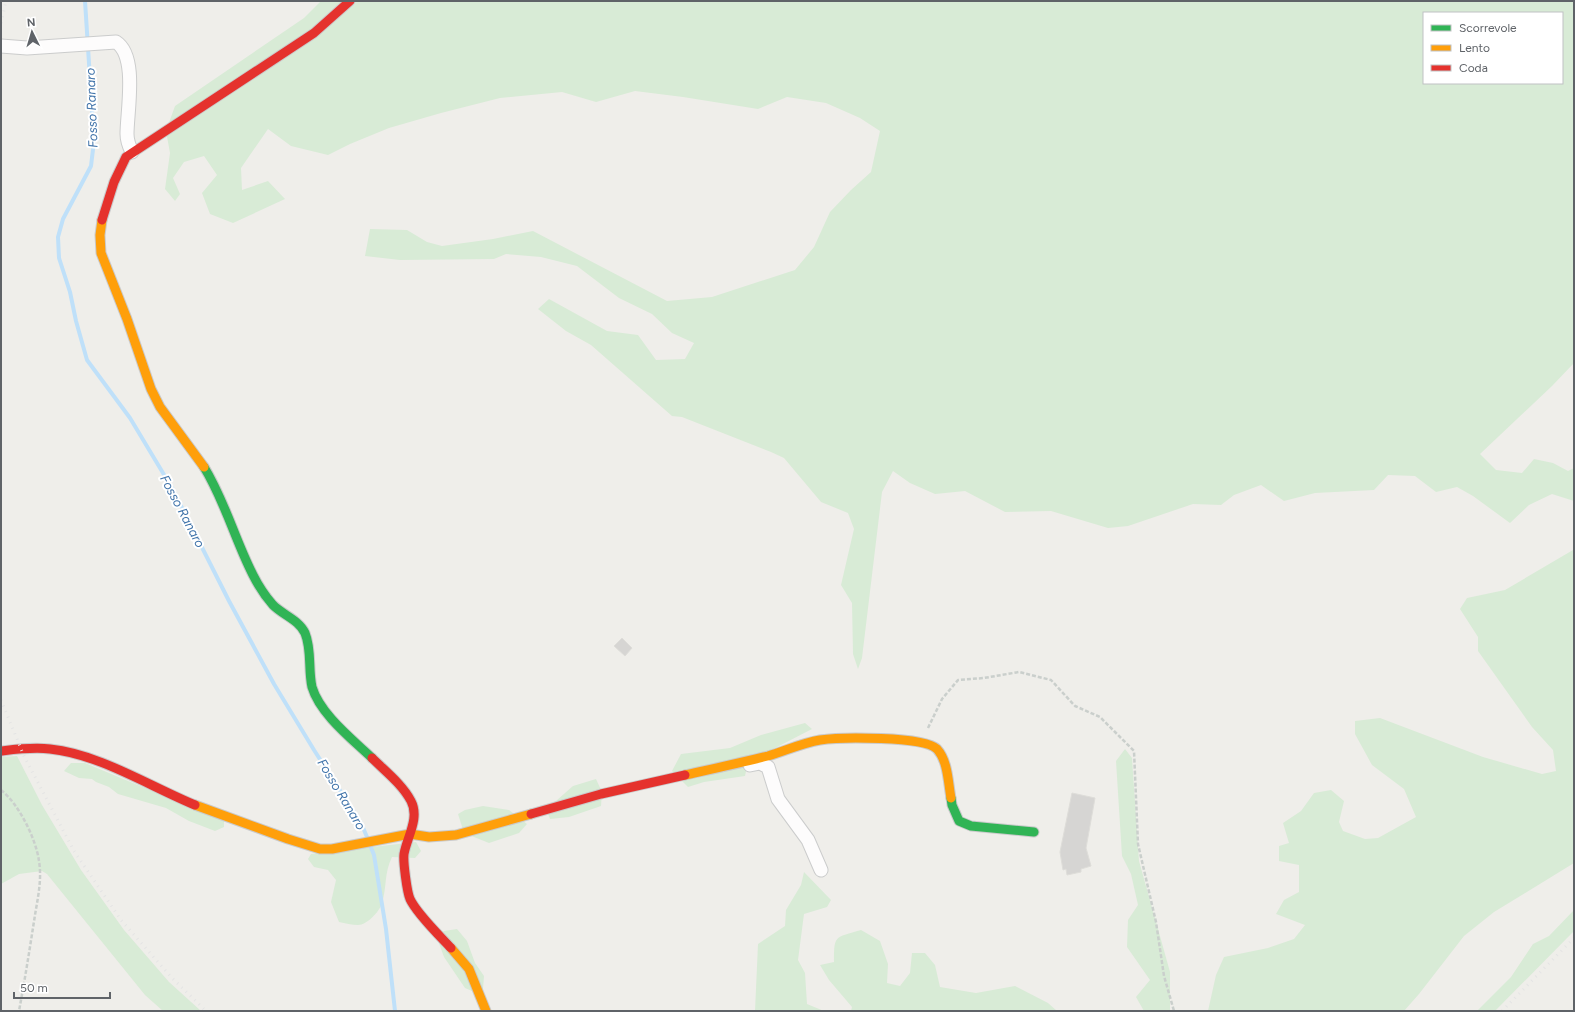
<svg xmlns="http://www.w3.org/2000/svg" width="1575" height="1012" viewBox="0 0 1575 1012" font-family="Figtree,sans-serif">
	<rect width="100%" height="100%" fill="#efeeea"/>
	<g fill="#d8ebd6" fill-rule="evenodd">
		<path d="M 321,1 L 1574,1 L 1574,363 L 1552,386 L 1480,454 L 1496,470 L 1522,473 L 1534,459 L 1553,463 L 1568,471 L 1574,468 L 1574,501 L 1552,494 L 1529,505 L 1510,523 L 1473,496 L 1457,487 L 1436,492 L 1415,476 L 1388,475 L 1374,490 L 1315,493 L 1284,501 L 1261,485 L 1234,495 L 1221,505 L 1193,504 L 1128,526 L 1108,528 L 1051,511 L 1005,512 L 965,491 L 935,494 L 910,483 L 893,471 L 882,492 L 862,658 L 858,669 L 853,654 L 852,603 L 841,585 L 854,529 L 848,513 L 821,502 L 784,458 L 771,452 L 682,417 L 672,416 L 591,345 L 566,331 L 538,309 L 549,299 L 607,331 L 638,335 L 656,360 L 685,359 L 694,343 L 672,333 L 652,314 L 619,298 L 577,266 L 541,257 L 506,254 L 494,259 L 400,260 L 365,256 L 370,229 L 407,230 L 427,242 L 442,246 L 493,239 L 533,231 L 667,301 L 712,297 L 795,270 L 814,247 L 830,212 L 851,190 L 871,172 L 880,131 L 860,118 L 826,103 L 787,97 L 758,109 L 683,97 L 635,91 L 596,102 L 562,92 L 500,98 L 441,113 L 389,128 L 350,144 L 328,155 L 291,146 L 268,129 L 241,168 L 242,190 L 268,181 L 285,199 L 233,223 L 210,214 L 202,193 L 217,175 L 204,156 L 184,162 L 173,178 L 180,194 L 175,201 L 165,189 L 170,153 L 166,131 L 175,106 L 304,18 ZM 1424,13 L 1562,13 L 1562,83 L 1424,83 Z"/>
		<path d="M 1574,546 L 1574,863 L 1494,912 L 1464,936 L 1419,994 L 1404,1011 L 1208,1011 L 1216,975 L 1224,957 L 1268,948 L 1294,939 L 1305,925 L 1276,914 L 1284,900 L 1299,892 L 1299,865 L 1279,861 L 1279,846 L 1289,843 L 1283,823 L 1301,811 L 1314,793 L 1331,790 L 1344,801 L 1339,822 L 1343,831 L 1365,839 L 1378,838 L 1416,817 L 1404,789 L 1372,765 L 1355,734 L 1355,721 L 1380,718 L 1483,757 L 1542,774 L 1556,771 L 1553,750 L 1532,727 L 1478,651 L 1478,637 L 1460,609 L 1467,598 L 1505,590 L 1573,550 Z"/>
		<path d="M 805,723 L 812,729 L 748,762 L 745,776 L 704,782 L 688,787 L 672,771 L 681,754 L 730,748 L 761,735 Z"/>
		<path d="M 1125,749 L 1132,758 L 1139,861 L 1170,972 L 1170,1011 L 1144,1011 L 1136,997 L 1150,980 L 1127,947 L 1128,920 L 1138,905 L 1131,874 L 1122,856 L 1116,761 Z"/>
		<path d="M 17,756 L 42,805 L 81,870 L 124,930 L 169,982 L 201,1011 L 163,1011 L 145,995 L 47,874 L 42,871 L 19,874 L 1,884 L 1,757 Z"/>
		<path d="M 71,763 L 85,763 L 224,821 L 224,827 L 215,831 L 189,821 L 166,808 L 118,794 L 109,787 L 96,782 L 92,779 L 79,778 L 64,771 Z"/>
		<path d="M 596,779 L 602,792 L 601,806 L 569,817 L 550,819 L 546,808 L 556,801 L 573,786 Z"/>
		<path d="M 483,806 L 509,810 L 527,824 L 519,833 L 489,843 L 464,833 L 458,814 L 465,810 Z"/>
		<path d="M 416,842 L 421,851 L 415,858 L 392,857 C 384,873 387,887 382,903 C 380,911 367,925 358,925 C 352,925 345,923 339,922 L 331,902 L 336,880 L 328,870 L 314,867 L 308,859 L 311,854 Z"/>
		<path d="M 804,872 L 831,900 L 827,907 L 804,914 L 798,960 L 805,973 L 807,1004 L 824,1011 L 755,1011 L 758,944 L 785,926 L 786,910 L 801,885 Z"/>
		<path d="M 1574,910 L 1574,931 L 1495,1011 L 1477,1011 L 1511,977 L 1533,944 L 1549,936 Z"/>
		<path d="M 457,929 L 467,941 L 475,963 L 484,976 L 483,989 L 472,991 L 465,988 L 444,957 L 437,938 L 444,931 Z"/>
		<path d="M 861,930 L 880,941 L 888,964 L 887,983 L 900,986 L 910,973 L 912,953 L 925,953 L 935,965 L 940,987 L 976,993 L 1015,986 L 1048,1003 L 1057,1011 L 851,1011 L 852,1007 L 829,980 L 820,965 L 834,962 C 834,934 835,938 861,930 Z"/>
	</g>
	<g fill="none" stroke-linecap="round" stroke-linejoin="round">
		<g stroke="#bfe0f9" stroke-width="4">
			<path d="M 85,1 L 94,141 L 91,166 L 63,219 L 58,237 L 59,258 L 70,292 L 76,321 L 87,360 L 130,418 L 172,488 L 229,601 L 274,684 L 314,750 L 361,823 L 367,837"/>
			<path d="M 370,845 L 374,855 L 386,929 L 395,1011"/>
		</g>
	</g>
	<g fill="#d6d5d3" stroke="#deddd9">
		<path d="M 622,638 L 632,648 L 625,656 L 614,646 Z"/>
		<path d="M 1072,793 L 1095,798 L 1086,848 L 1091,866 L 1081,869 L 1081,872 L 1067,875 L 1066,869 L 1063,870 L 1060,852 Z"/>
	</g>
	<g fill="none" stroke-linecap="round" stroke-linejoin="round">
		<defs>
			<g id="street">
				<path d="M 1,46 L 27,48 L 116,42 C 138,56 127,111 127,134 C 127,140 129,146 132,152"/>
				<path d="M 750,765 L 760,763 L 768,767 L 778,799 L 808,840 L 821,870"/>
			</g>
			<g id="fast">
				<path d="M 204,467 C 225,501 235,540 253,575 C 258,585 266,597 273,605 C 283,615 299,620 305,633 C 312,650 308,669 312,687 C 320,714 352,739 372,758"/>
				<path d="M 951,798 L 952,805 L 959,821 L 971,826 L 1034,832"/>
			</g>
			<g id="slow">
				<path d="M 102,220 L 100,235 L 101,253 L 127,319 L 151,389 L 160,407 L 204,467"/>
				<path d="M 685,775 C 712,769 740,763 768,756 C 785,751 802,743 820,740 C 840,737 924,736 937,749 C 948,761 948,782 951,798"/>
				<path d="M 195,805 L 288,839 L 320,849 L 332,849 L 410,834 L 429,837 L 456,835 L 531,814"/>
				<path d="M 451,948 L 469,969 L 486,1011"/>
			</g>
			<g id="jam">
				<path d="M 102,220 L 114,182 L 126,157 L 314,33 L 350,1"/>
				<path d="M 1,751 C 18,749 33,747 50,749 C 99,754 149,786 195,805"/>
				<path d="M 372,758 C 385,771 402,784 411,801 C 420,818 407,837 404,854 C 403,862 407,892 410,899 C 417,914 439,935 451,948"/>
				<path d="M 531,814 L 601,794 L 685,775"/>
			</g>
		</defs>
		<use href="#street" stroke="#cbcccc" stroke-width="15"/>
		<use href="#fast" stroke="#cacacb" stroke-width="11"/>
		<use href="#slow" stroke="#cacacb" stroke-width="11"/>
		<use href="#jam" stroke="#cacacb" stroke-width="11"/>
		<g stroke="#cacfcc" stroke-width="2.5" stroke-dasharray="4 2" stroke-linecap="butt">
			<path d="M 928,728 L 942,699 L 958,680 L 984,678 L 1019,672 L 1051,680 L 1075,706 L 1100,717 L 1134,751 L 1138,844 L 1156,922 L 1164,976 L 1174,1011"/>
			<path d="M 1,790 C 19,804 36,839 39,861 C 42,879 38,897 35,915 C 30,947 25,979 19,1011"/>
		</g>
		<use href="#street" stroke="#fdfcfc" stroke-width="13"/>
		<use href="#fast" stroke="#30b455" stroke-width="9"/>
		<use href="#slow" stroke="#ff9f0a" stroke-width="9"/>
		<use href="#jam" stroke="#e5322d" stroke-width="9"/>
		<g stroke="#e4e4e4" stroke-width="3" stroke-dasharray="1 5" stroke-linecap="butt">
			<path d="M 1,23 L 6,1"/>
			<path d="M 1,700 L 24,756 L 74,851 L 121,920 L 171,977 L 206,1011"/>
			<path d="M 1502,1011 L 1574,938"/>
		</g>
	</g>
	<g text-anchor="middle" stroke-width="4" stroke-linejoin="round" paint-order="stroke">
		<g font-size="13" font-style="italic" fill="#4174aa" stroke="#fff">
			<text transform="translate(91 108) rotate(-92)" y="5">Fosso Ranaro</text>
			<text transform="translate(183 511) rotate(62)" y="5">Fosso Ranaro</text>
			<text transform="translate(342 794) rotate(59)" y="5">Fosso Ranaro</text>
		</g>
	</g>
	<rect width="1575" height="1012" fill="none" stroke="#5f6368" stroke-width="4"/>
	<rect x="1423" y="12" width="140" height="72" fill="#ffffff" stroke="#bfc1c3"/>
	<rect x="1431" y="25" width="20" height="6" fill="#30b455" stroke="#bfc1c3"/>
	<text x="1459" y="32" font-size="12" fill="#5f6368">Scorrevole</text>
	<rect x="1431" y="45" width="20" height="6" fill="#ff9f0a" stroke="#bfc1c3"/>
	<text x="1459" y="52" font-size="12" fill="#5f6368">Lento</text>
	<rect x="1431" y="65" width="20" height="6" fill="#e5322d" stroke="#bfc1c3"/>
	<text x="1459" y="72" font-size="12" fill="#5f6368">Coda</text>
	<g transform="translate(32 32) rotate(355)" stroke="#ffffff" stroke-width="3" paint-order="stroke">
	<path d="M0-3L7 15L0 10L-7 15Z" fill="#5f6368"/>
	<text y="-6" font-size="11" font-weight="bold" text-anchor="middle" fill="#5f6368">N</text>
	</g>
	<path d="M14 992v6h96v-6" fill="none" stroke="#5f6368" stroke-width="2"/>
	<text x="20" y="992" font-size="12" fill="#5f6368" stroke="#ffffff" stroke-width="3" paint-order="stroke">50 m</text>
</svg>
